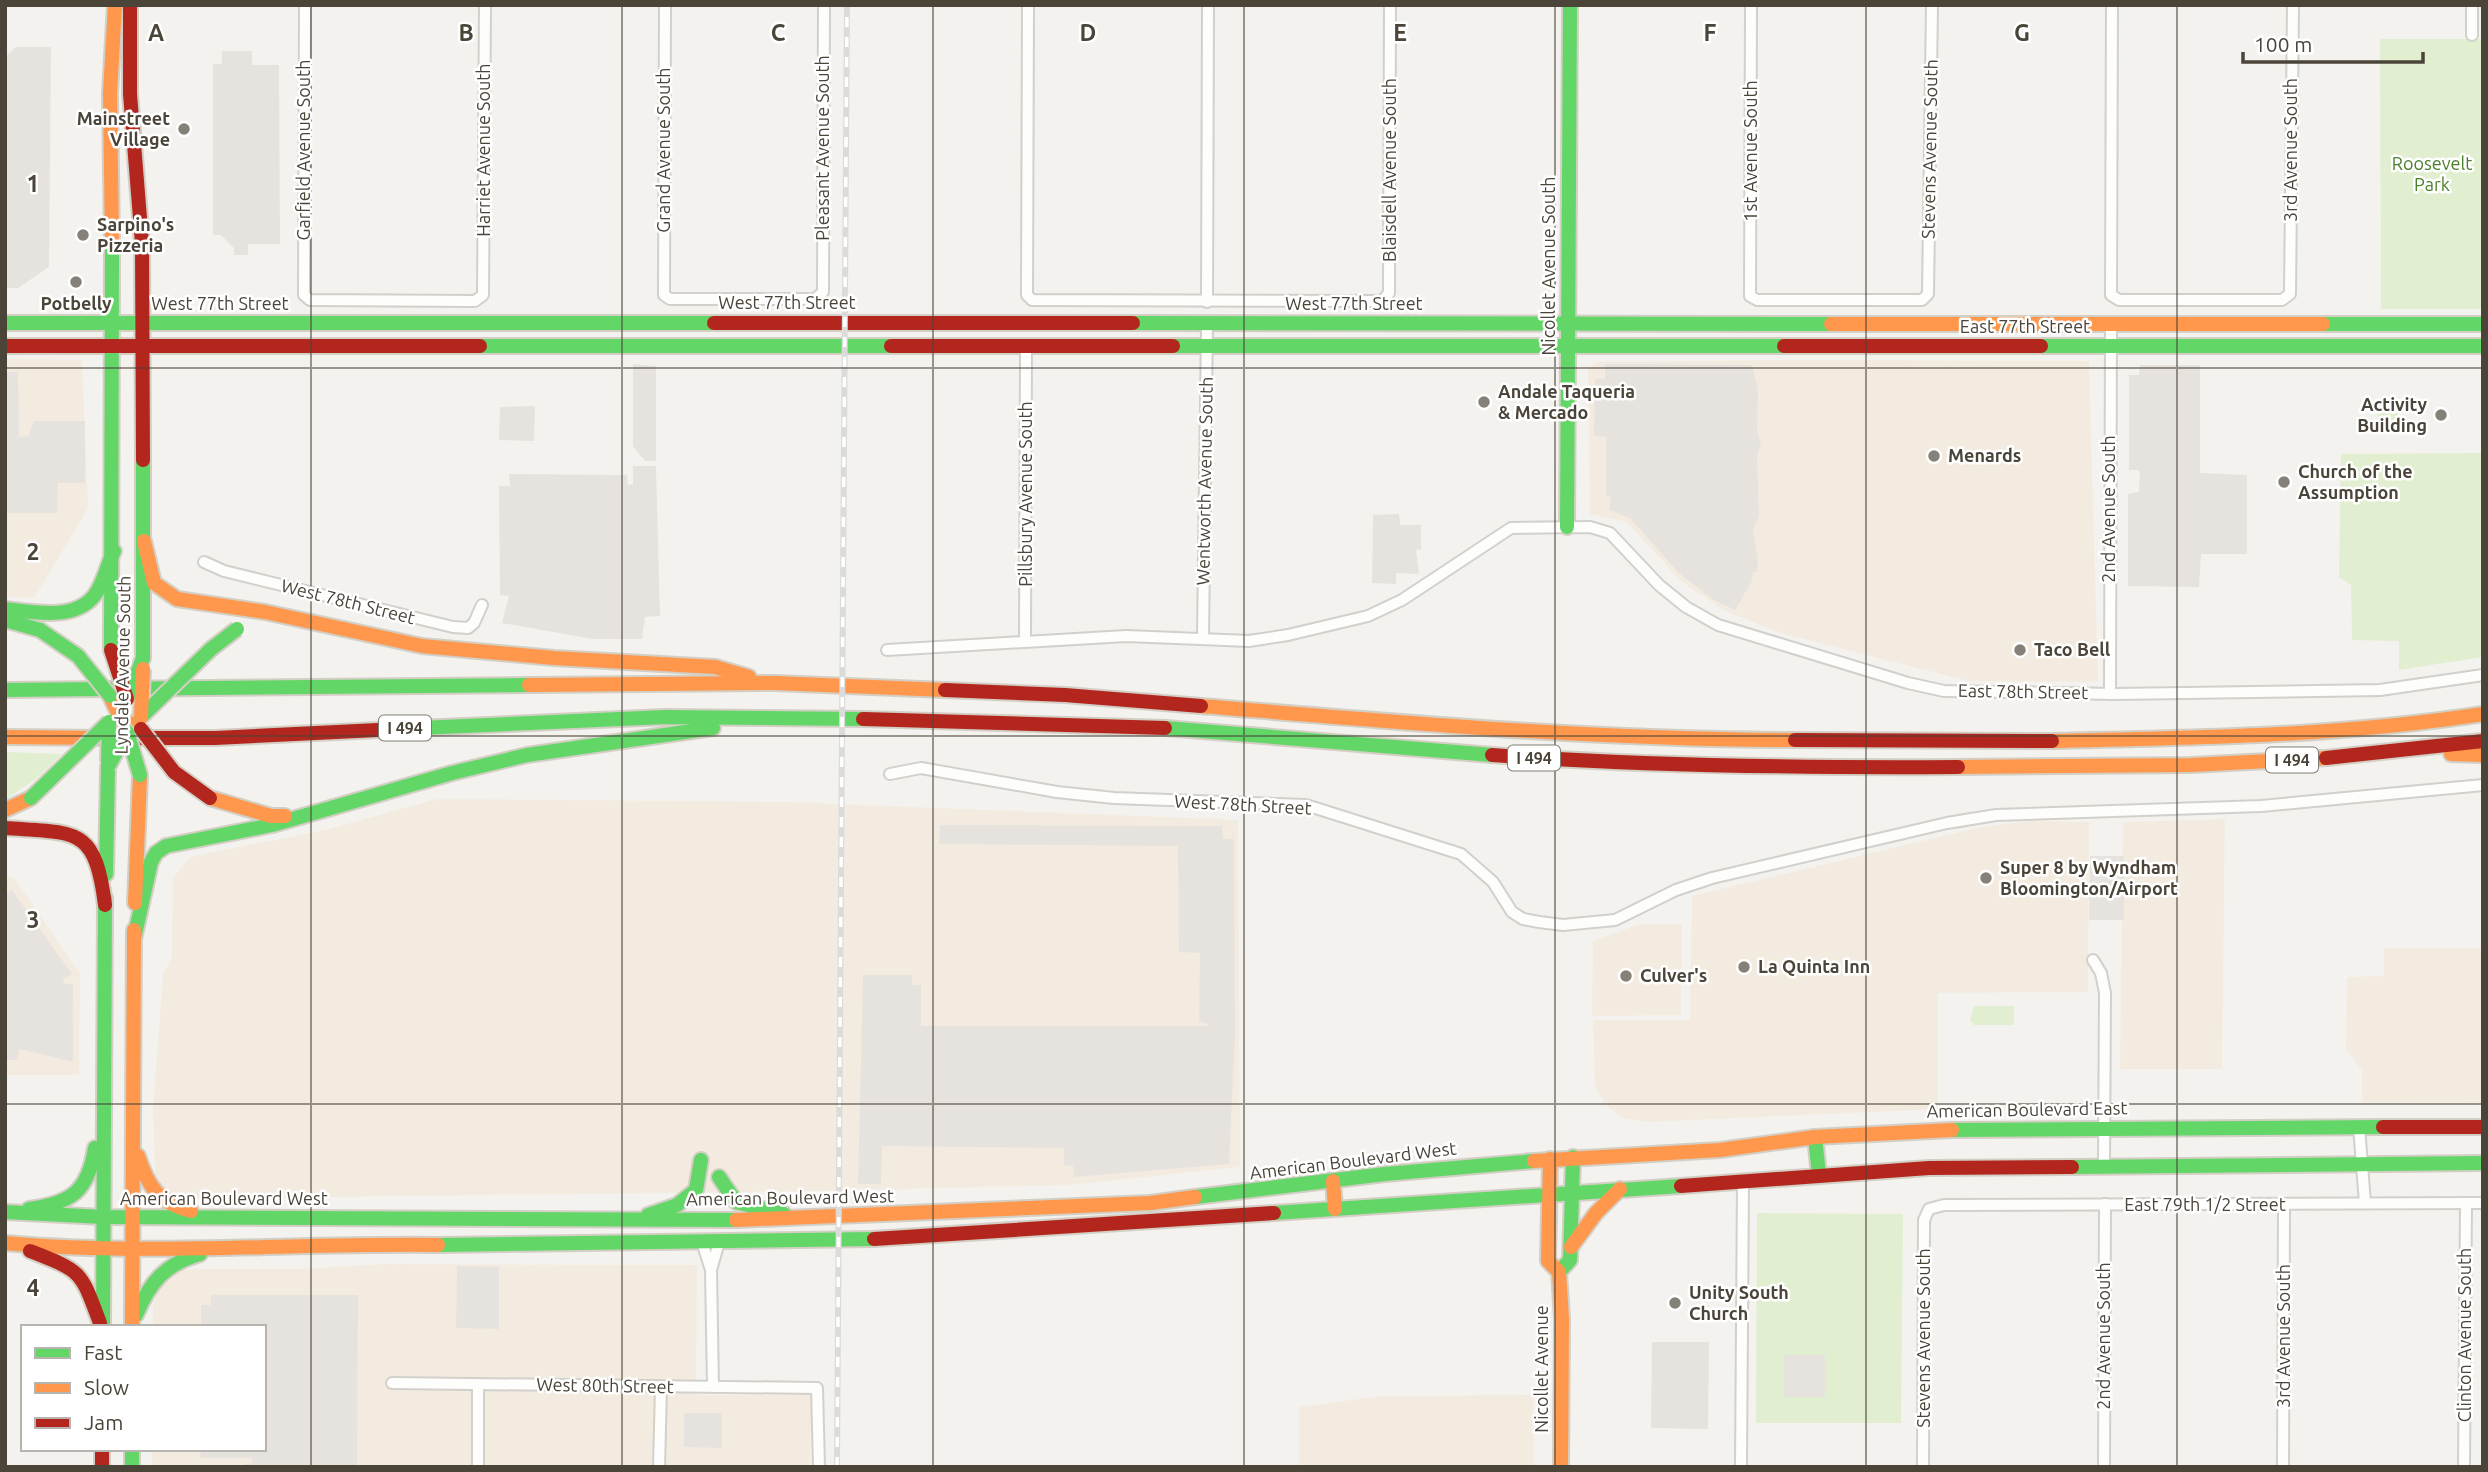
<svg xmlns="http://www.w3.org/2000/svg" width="2488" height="1472" viewBox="0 0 2488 1472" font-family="Ubuntu,sans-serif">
	<rect width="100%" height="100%" fill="#f4f2ee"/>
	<g fill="#f3ebdf">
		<path d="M 5,359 L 82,360 L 88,508 L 34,598 L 5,597 Z"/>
		<path d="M 1776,360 L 2089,361 L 2098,682 L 1969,681 L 1780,633 L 1723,610 L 1681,581 L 1627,522 L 1590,514 L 1588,370 L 1597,362 Z"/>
		<path d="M 437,799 L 788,802 L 1238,820 L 1240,1167 L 1069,1185 L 816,1191 L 184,1199 L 161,1187 L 155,1173 L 153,1107 L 163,975 L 172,956 L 173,878 L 190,857 L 325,830 Z"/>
		<path d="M 2225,819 L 2222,1069 L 2120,1069 L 2123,822 Z"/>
		<path d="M 2031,821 L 2089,822 L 2088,992 L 1938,993 L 1938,1109 L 1647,1122 L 1622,1118 L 1606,1105 L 1595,1088 L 1593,1020 L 1690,1020 L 1692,896 L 1981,827 Z"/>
		<path d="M 5,876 L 15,879 L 80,974 L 79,1075 L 5,1075 Z"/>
		<path d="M 1640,924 L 1682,924 L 1681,1015 L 1592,1016 L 1593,941 Z"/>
		<path d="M 2384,948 L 2483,948 L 2483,1103 L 2362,1102 L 2362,1071 L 2346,1048 L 2347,977 L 2384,976 Z"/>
		<path d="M 382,1264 L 697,1265 L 696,1395 L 811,1395 L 810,1467 L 152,1467 L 152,1449 L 264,1449 L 264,1327 L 153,1327 L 153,1308 L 158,1288 L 165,1281 L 181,1270 L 190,1269 L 302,1269 Z"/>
		<path d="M 1533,1395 L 1534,1467 L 1299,1467 L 1299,1407 L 1382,1396 Z"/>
	</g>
	<g fill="#e1eecf">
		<path d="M 2380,39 L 2483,39 L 2483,309 L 2381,309 Z"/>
		<path d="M 2379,401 L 2398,401 L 2398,428 L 2376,428 Z"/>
		<path d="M 2483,453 L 2483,657 L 2399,670 L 2399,641 L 2352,640 L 2351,585 L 2339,577 L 2341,454 Z"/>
		<path d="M 5,752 L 62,754 L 37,778 L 5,800 Z"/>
		<path d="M 1974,1006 L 2014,1006 L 2014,1025 L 1974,1025 L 1970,1020 Z"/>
		<path d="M 1757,1213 L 1903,1214 L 1901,1423 L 1756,1423 Z"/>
	</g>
	<g fill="#e6e3df">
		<path d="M 16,47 L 51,47 L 49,267 L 18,288 L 5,288 L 5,57 Z"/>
		<path d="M 222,51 L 252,51 L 252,65 L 279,65 L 280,244 L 248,244 L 248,255 L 234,255 L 234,248 L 221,235 L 213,235 L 213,64 L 222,64 Z"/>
		<path d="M 633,364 L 656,366 L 656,461 L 645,461 L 633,446 Z"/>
		<path d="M 1605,364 L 1752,365 L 1758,390 L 1757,431 L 1761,443 L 1757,456 L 1759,516 L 1753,530 L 1758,562 L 1757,572 L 1753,572 L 1752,581 L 1735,610 L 1712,599 L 1679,573 L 1630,518 L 1609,510 L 1611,496 L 1606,495 L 1606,437 L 1594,436 L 1595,379 L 1605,379 Z"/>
		<path d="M 2140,365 L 2200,365 L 2200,473 L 2247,475 L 2247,554 L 2201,554 L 2199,587 L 2128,586 L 2128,494 L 2139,492 L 2140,473 L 2138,470 L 2129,470 L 2129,375 L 2139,375 Z"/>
		<path d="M 5,372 L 18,372 L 19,437 L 28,436 L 34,421 L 85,421 L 85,483 L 58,483 L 57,513 L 5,513 Z"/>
		<path d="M 535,406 L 534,441 L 499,440 L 500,407 Z"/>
		<path d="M 633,466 L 656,466 L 660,616 L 645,617 L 642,639 L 593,639 L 502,623 L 509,596 L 500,595 L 499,486 L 510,486 L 509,474 L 627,475 L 628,485 L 633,484 Z"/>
		<path d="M 1399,514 L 1400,525 L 1421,525 L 1421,550 L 1416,549 L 1419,574 L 1396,573 L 1396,584 L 1372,583 L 1373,515 Z"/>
		<path d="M 940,825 L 1222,826 L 1223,839 L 1234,839 L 1235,1032 L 1229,1164 L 1075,1177 L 1073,1166 L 1064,1165 L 1064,1148 L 882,1146 L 881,1184 L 858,1184 L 863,975 L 912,975 L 912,985 L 921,985 L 921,1026 L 1208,1026 L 1207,1023 L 1199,1022 L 1200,953 L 1179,952 L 1178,846 L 939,844 Z"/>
		<path d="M 2090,856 L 2124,856 L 2124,920 L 2089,920 Z"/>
		<path d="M 12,890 L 72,974 L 63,980 L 64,984 L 73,984 L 73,1062 L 20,1049 L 17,1060 L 5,1060 L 5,895 Z"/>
		<path d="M 457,1266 L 499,1267 L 499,1329 L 456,1328 Z"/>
		<path d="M 211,1295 L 358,1295 L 357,1467 L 244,1467 L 244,1464 L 252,1464 L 252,1458 L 200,1458 L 201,1449 L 264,1449 L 264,1327 L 201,1327 L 201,1305 L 211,1305 Z"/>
		<path d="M 1652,1342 L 1709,1342 L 1708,1429 L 1651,1428 Z"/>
		<rect x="1784" y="1355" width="41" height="42"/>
		<path d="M 684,1413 L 722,1413 L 722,1448 L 684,1447 Z"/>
	</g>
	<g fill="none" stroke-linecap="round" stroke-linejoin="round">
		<defs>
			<g id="street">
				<path d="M 305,5 L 304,295 L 310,300 L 475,301 L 483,295 L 485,5"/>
				<path d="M 665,5 L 664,295 L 670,299 L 815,299 L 823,292 L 824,5"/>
				<path d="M 1028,5 L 1027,295 L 1032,300 L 1382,301 L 1389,293 L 1390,5"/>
				<path d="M 1751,5 L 1750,296 L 1757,300 L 1922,300 L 1928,294 L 1932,5"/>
				<path d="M 2112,5 L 2111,295 L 2119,300 L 2282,300 L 2290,294 L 2293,5"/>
				<path d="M 2472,5 L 2472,35"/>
				<path d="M 1207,302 L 1208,5"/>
				<path d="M 204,562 L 224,571 L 453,627 L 468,628 L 474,623 L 482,605"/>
				<path d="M 1203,637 L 1207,324"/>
				<path d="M 1025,641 L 1026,347"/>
				<path d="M 887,650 L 1126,636 L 1249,641 L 1288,635 L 1368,616 L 1402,600 L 1511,528 L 1590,527 L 1610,533 L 1659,585 L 1686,607 L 1718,625 L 1908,683 L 1944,691 L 2116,694 L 2380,690 L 2483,675"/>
				<path d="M 2110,694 L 2111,325"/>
				<path d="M 890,774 L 921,768 L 1057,792 L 1114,798 L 1306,805 L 1461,854 L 1493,882 L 1512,912 L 1523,919 L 1539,922 L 1563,925 L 1615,920 L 1676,890 L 1712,878 L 1947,823 L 1996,815 L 2261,806 L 2483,785"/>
				<path d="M 2093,960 L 2101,973 L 2105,993 L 2104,1165"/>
				<path d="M 2359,1127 L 2365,1203"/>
				<path d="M 702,1242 L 711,1270"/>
				<path d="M 392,1383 L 817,1388 L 819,1467"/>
				<path d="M 713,1387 L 711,1270 L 719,1242"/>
				<path d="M 478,1467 L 478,1384"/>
				<path d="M 659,1467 L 661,1387"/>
				<path d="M 1741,1467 L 1743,1181"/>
				<path d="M 1923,1467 L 1924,1220 L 1929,1209 L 1944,1205 L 2483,1203"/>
				<path d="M 2104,1467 L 2105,1204"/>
				<path d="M 2283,1467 L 2284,1205"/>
				<path d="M 2464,1467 L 2466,1203"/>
			</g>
			<g id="fast">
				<path d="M 5,323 L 714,323"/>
				<path d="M 1133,323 L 1831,324"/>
				<path d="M 2323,324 L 2483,324"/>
				<path d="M 480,346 L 891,346"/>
				<path d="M 1173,346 L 1784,346"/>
				<path d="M 2041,346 L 2483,346"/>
				<path d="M 143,460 L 143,658"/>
				<path d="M 1567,527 L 1570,5"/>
				<path d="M 5,609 C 33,612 74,621 94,596 C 104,584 107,565 114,551"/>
				<path d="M 5,620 L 40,630"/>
				<path d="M 111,650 L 112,244"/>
				<path d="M 5,690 L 529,685"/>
				<path d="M 419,728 L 665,717 L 863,719"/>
				<path d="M 1165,728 L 1492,755"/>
				<path d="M 106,874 L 108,767"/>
				<path d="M 134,939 L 151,862 L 156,853 L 166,846 L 272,825 L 452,773 L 527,755 L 713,728"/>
				<path d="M 1952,1130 L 2383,1127"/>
				<path d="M 1815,1137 L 1819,1175"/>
				<path d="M 2072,1167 L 2483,1163"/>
				<path d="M 719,1177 L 736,1202 L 784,1214"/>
				<path d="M 1195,1197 L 1385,1174 L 1534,1161"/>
				<path d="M 29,1209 C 71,1203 88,1192 95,1148"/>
				<path d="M 5,1212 L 103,1217 L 736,1220"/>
				<path d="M 1274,1213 L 1681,1186"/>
				<path d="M 648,1215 L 677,1205 L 696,1190 L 701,1160"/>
				<path d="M 438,1245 L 874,1239"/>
				<path d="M 1559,1272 L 1570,1260 L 1573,1157"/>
				<path d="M 136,1315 C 150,1282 165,1264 200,1254"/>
				<path d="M 103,1327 L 105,898"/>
				<path d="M 132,1449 L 132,1467"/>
			</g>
			<g id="slow">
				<path d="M 112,244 L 110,93 L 115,5"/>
				<path d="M 1831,324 L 2323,324"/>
				<path d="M 144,541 L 154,583 L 177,599 L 265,612 L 422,646 L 554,658 L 715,667 L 749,677"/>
				<path d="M 529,685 L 775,683 L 945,690"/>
				<path d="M 110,696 L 127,732 L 138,720"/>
				<path d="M 1201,706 C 1398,722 1596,740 1795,740"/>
				<path d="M 5,737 L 106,738"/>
				<path d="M 2052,741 C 2196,738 2341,736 2483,714"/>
				<path d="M 2451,754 L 2483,755"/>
				<path d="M 1958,767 L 2191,765 L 2326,758"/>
				<path d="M 210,798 L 271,816 L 285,816"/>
				<path d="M 5,810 L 31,798"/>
				<path d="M 135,903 L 140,775"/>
				<path d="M 138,1156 C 148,1187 159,1203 191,1211"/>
				<path d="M 1550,1159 L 1548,1261 L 1559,1272 L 1562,1319 L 1561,1467"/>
				<path d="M 1534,1161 L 1720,1150 L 1815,1137 L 1952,1130"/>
				<path d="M 1333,1181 L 1335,1209"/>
				<path d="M 736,1220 L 1150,1203 L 1195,1197"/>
				<path d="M 5,1243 C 149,1256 294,1243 438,1245"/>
				<path d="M 1571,1247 L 1596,1213 L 1620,1189"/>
				<path d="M 132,1327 L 134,930"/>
			</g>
			<g id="jam">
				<path d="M 130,5 L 130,94 L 142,243 L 143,460"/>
				<path d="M 714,323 L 1133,323"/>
				<path d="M 5,346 L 480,346"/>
				<path d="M 891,346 L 1173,346"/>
				<path d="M 1784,346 L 2041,346"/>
				<path d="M 945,690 L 1065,695 L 1201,706"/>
				<path d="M 863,719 L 1165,728"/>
				<path d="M 136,738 L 215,738 L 419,728"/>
				<path d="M 1795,740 L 2052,741"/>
				<path d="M 1492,755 C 1647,766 1802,768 1958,767"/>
				<path d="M 2326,758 L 2483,741"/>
				<path d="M 5,828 C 77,833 95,826 105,905"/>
				<path d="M 2383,1127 L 2483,1127"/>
				<path d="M 1681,1186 L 1929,1168 L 2072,1167"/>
				<path d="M 874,1239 L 1274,1213"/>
				<path d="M 30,1251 C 83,1272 80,1270 100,1323"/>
				<path d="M 102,1449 L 102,1467"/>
			</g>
		</defs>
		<use href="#street" stroke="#d2d0cb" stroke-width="14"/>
		<use href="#fast" stroke="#d3cfc5" stroke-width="18"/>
		<use href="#slow" stroke="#d3cfc5" stroke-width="18"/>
		<use href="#jam" stroke="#d3cfc5" stroke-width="18"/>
		<use href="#street" stroke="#fdfdfc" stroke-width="10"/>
		<use href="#fast" stroke="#63d668" stroke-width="14"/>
		<use href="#slow" stroke="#ff974d" stroke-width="14"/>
		<use href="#jam" stroke="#b3261e" stroke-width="14"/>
		<defs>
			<path id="rail" d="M 837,1467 L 847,5"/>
		</defs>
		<use href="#rail" stroke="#dbdbda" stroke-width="6"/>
		<use href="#rail" stroke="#fff" stroke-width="3.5" stroke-dasharray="10" stroke-linecap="butt"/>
		<defs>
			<g id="fast-bridge">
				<path d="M 40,630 L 78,656 L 110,696"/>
				<path d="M 127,699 L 143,658"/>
				<path d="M 141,717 L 211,649 L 237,629"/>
				<path d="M 108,762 L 109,722"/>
				<path d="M 108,767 L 127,732 L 140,775"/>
				<path d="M 31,798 L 109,722"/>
			</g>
			<path id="slow-bridge" d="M 141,717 L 143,669"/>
			<g id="jam-bridge">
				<path d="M 111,650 L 127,699"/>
				<path d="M 141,729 L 174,772 L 210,798"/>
			</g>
		</defs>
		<use href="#fast-bridge" stroke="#d3cfc5" stroke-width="18" stroke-linecap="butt"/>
		<use href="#slow-bridge" stroke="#d3cfc5" stroke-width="18" stroke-linecap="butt"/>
		<use href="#jam-bridge" stroke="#d3cfc5" stroke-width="18" stroke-linecap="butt"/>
		<use href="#fast-bridge" stroke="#63d668" stroke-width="14"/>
		<use href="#slow-bridge" stroke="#ff974d" stroke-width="14"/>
		<use href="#jam-bridge" stroke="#b3261e" stroke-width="14"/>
	</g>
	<path fill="none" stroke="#4b4439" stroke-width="2" stroke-opacity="0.55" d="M 311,5 L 311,1467M 622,5 L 622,1467M 933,5 L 933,1467M 1244,5 L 1244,1467M 1555,5 L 1555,1467M 1866,5 L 1866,1467M 2177,5 L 2177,1467M 5,368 L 2483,368M 5,736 L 2483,736M 5,1104 L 2483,1104"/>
	<g fill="#868178" stroke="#fff" stroke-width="2.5">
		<circle cx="184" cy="129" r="7"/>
		<circle cx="83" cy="235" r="7"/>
		<circle cx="76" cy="282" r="7"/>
		<circle cx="1484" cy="402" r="7"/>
		<circle cx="2441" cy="415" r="7"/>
		<circle cx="1934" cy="456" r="7"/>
		<circle cx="2284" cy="482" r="7"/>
		<circle cx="2020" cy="650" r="7"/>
		<circle cx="1986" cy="878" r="7"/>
		<circle cx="1744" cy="967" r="7"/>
		<circle cx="1626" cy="976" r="7"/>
		<circle cx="1675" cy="1303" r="7"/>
	</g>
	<g text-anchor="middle" stroke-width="5" stroke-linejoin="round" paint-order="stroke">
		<g fill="#fff" stroke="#817c74" stroke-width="2">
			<rect x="379" y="715.5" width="52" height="25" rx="5"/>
			<rect x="1508" y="745.5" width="52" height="25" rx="5"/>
			<rect x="2266" y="747.5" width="52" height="25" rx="5"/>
		</g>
		<g font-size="16" font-weight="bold" fill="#4b4439">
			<text x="405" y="734">I 494</text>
			<text x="1534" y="764">I 494</text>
			<text x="2292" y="766">I 494</text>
		</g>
		<g font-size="18" font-weight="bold" fill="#4b4439" stroke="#fff" text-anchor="start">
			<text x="170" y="125" text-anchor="end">Mainstreet<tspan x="170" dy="21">Village</tspan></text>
			<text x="97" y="231">Sarpino's<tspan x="97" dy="21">Pizzeria</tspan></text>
			<text x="76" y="310" text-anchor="middle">Potbelly</text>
			<text x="1498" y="398">Andale Taqueria<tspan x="1498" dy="21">&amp; Mercado</tspan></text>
			<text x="2427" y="411" text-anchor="end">Activity<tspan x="2427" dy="21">Building</tspan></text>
			<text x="1948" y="462">Menards</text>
			<text x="2298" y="478">Church of the<tspan x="2298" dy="21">Assumption</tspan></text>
			<text x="2034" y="656">Taco Bell</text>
			<text x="2000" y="874">Super 8 by Wyndham<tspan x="2000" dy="21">Bloomington/Airport</tspan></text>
			<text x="1758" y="973">La Quinta Inn</text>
			<text x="1640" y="982">Culver's</text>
			<text x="1689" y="1299">Unity South<tspan x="1689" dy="21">Church</tspan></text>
		</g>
		<g font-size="18" fill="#4b4439" stroke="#fff">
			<text transform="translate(823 148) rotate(-90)" y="6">Pleasant Avenue South</text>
			<text transform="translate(1930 149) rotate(-89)" y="6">Stevens Avenue South</text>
			<text transform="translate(304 150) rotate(-90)" y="6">Garfield Avenue South</text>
			<text transform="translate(484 150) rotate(-90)" y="6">Harriet Avenue South</text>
			<text transform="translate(664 150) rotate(-90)" y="6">Grand Avenue South</text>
			<text transform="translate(2291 150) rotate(-90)" y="6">3rd Avenue South</text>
			<text transform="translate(1751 151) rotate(-90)" y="6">1st Avenue South</text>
			<text transform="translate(1390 170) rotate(-90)" y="6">Blaisdell Avenue South</text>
			<text transform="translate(1549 266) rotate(-90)" y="6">Nicollet Avenue South</text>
			<text x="787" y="309">West 77th Street</text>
			<text x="220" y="310">West 77th Street</text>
			<text x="1354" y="310">West 77th Street</text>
			<text x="2025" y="333">East 77th Street</text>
			<text transform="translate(1205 481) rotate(-89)" y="6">Wentworth Avenue South</text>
			<text transform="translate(1026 494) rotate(-90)" y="6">Pillsbury Avenue South</text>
			<text transform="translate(2109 509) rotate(-90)" y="6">2nd Avenue South</text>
			<text transform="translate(348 602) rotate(14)" y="6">West 78th Street</text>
			<text transform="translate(123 665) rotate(-89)" y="6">Lyndale Avenue South</text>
			<text transform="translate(2023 692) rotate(1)" y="6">East 78th Street</text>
			<text transform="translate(1243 805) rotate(3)" y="6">West 78th Street</text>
			<text transform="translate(2027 1110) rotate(-1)" y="6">American Boulevard East</text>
			<text transform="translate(1353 1161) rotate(-7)" y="6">American Boulevard West</text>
			<text transform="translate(790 1198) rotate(-1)" y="6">American Boulevard West</text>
			<text x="224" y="1205">American Boulevard West</text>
			<text x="2205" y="1211">East 79th 1/2 Street</text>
			<text transform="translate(2465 1335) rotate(-90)" y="6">Clinton Avenue South</text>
			<text transform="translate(2104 1336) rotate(-90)" y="6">2nd Avenue South</text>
			<text transform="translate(2284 1336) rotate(-90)" y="6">3rd Avenue South</text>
			<text transform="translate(1924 1338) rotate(-90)" y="6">Stevens Avenue South</text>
			<text transform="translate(1542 1369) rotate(-90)" y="6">Nicollet Avenue</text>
			<text transform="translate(605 1386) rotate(1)" y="6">West 80th Street</text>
		</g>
		<g font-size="18" fill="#4a7f2a" stroke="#fff">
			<text x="2432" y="170">Roosevelt<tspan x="2432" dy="21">Park</tspan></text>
		</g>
	</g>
	<g font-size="23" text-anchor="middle" font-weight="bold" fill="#4b4439" stroke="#fff" stroke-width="5" stroke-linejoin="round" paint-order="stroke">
		<text x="156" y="41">A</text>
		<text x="466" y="41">B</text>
		<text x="778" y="41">C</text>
		<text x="1088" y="41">D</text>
		<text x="1400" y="41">E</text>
		<text x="1710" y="41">F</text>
		<text x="2022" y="41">G</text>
		<text x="33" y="192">1</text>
		<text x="33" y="560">2</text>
		<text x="33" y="928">3</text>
		<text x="33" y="1296">4</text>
	</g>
	<rect width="2488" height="1472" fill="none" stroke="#4b4439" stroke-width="14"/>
	<rect x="21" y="1325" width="245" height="126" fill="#ffffff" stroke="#b7b4b0" stroke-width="2"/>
	<rect x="35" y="1348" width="35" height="10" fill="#63d668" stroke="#b7b4b0" stroke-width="2"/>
	<text x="84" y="1360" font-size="21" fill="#4b4439">Fast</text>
	<rect x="35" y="1383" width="35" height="10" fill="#ff974d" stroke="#b7b4b0" stroke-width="2"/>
	<text x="84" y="1395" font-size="21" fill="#4b4439">Slow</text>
	<rect x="35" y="1418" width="35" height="10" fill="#b3261e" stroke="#b7b4b0" stroke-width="2"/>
	<text x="84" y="1430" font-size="21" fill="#4b4439">Jam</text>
	<path d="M2243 52v10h180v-10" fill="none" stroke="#4b4439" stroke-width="3.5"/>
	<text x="2254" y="52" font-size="21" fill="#4b4439" stroke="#ffffff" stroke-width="5" paint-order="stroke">100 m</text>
</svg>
